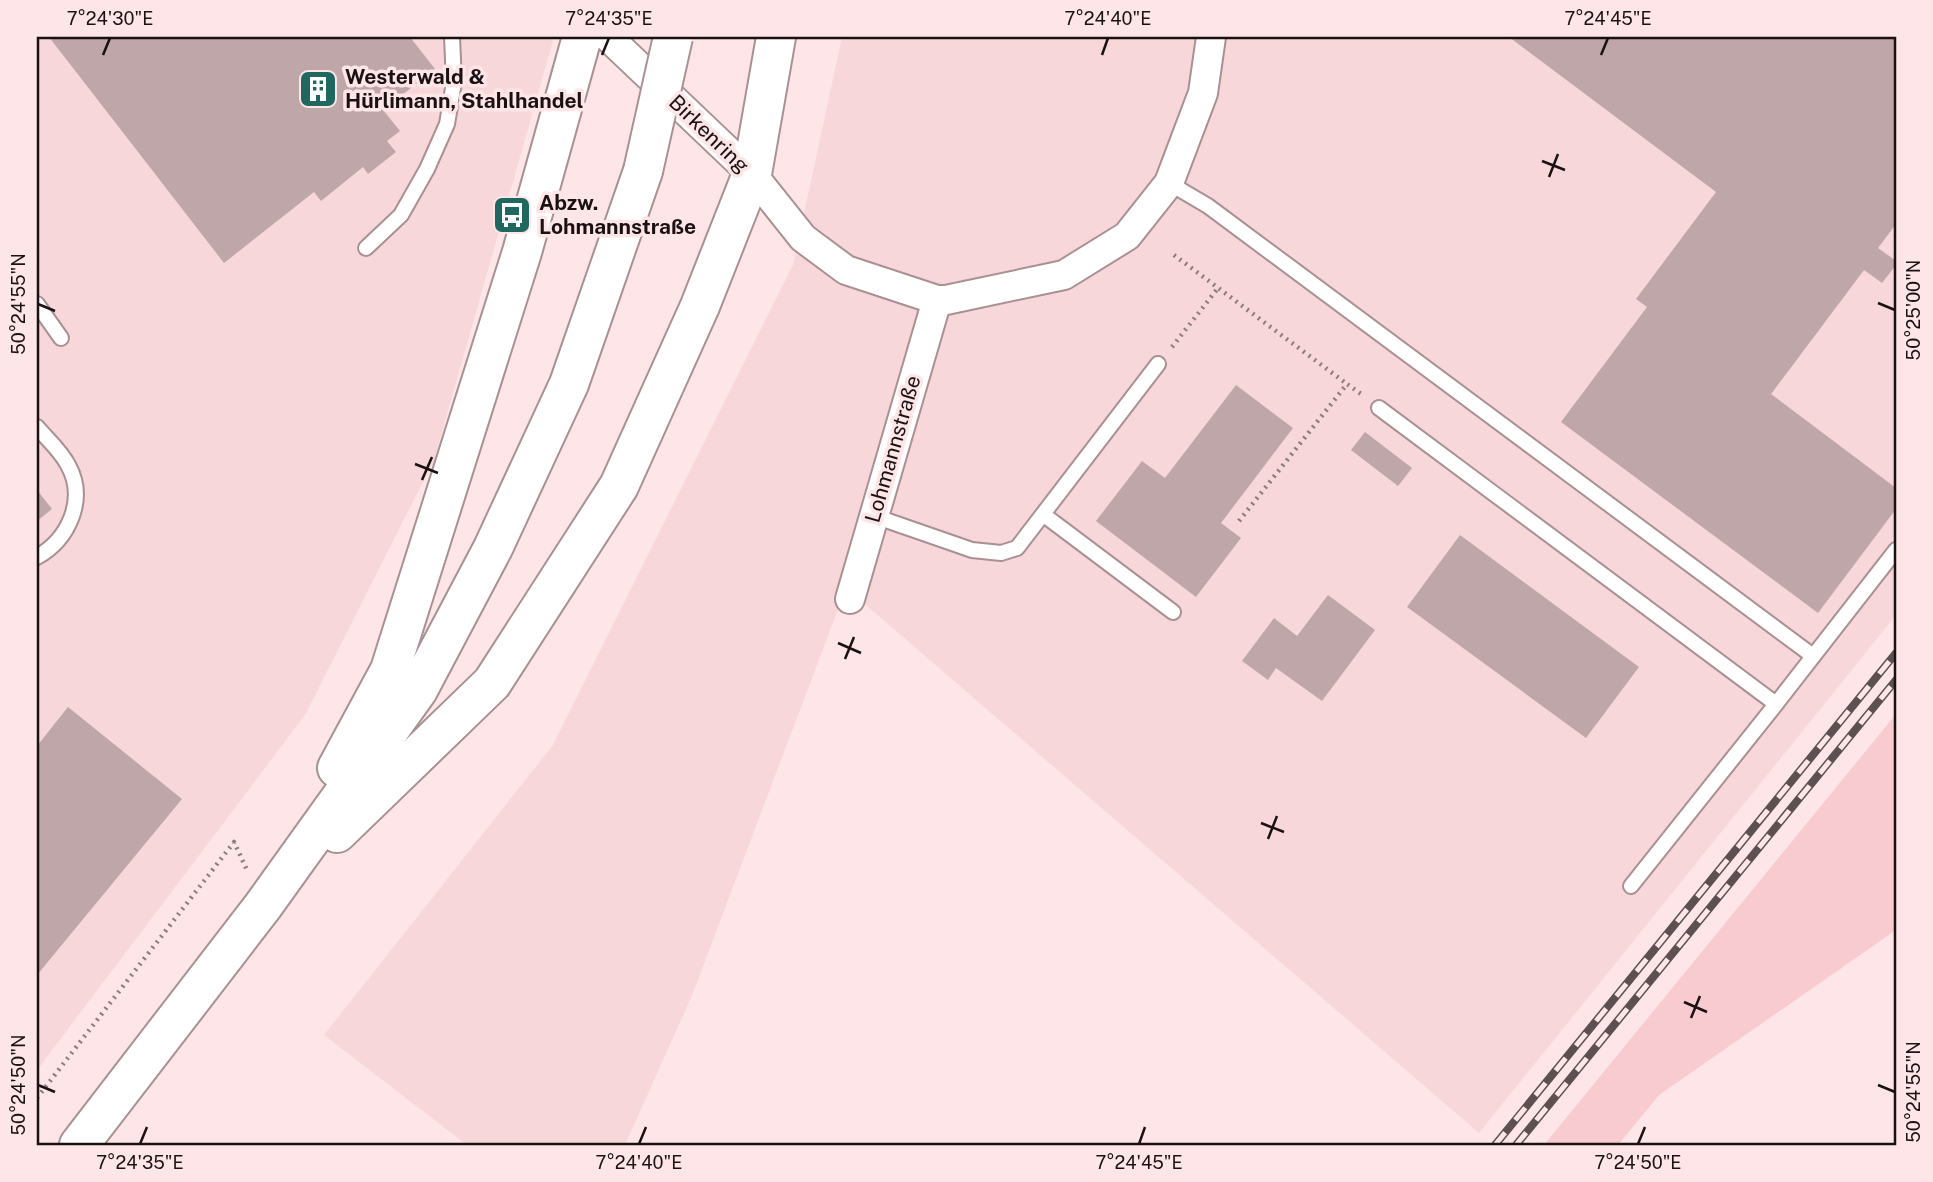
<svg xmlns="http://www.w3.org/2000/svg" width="1933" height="1182" viewBox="0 0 1933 1182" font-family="'Public Sans',sans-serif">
	<rect width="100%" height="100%" fill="#fee5e7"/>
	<g fill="#f8d7da">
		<path d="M 37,37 L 554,37 L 434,460 L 305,715 L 37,1070 Z"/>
		<path d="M 842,37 L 1896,37 L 1896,615 L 1479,1133 L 846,588 L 693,993 L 625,1145 L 467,1145 L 324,1035 L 553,745 L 793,265 Z"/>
	</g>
	<path fill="#f7cbd0" d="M 1896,714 L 1896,930 L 1659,1095 L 1618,1145 L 1544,1145 Z"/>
	<g fill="#bea6a9">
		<path d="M 49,37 L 410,37 L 435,69 L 383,110 L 400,131 L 387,141 L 396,152 L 368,174 L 363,167 L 321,201 L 314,192 L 224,263 Z"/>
		<path d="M 1509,37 L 1896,37 L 1896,224 L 1878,248 L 1896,261 L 1896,265 L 1882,283 L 1864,270 L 1771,394 L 1896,488 L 1896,509 L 1818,613 L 1561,422 L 1647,307 L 1636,299 L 1716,192 Z"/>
		<path d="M 1236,385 L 1293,428 L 1221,523 L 1241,538 L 1196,597 L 1096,521 L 1142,461 L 1165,478 Z"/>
		<path d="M 1365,432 L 1412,468 L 1398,486 L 1351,450 Z"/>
		<path d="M 37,490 L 52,509 L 37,521 Z"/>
		<path d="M 1460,535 L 1639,667 L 1586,738 L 1407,607 Z"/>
		<path d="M 1328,595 L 1375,630 L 1322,701 L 1276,668 L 1268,680 L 1242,661 L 1274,618 L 1297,636 Z"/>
		<path d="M 68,707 L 182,799 L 37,975 L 37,746 Z"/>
	</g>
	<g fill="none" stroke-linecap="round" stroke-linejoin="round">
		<defs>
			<g id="service">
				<path d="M 1169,183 L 1208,206 L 1813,656"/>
				<path d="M 366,248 L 401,215 L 427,169 L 447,124 L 454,82 L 452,37"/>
				<path d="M 37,304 L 61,338"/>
				<path d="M 1379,408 L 1776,704 L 1896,550"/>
				<path d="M 37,427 C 47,439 61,451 68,465 C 87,499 69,539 37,557"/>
				<path d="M 1044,515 L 1173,612"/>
				<path d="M 874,516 L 972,550 L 1001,553 L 1017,548 L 1158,364"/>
				<path d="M 1631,886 L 1776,704"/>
			</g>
			<g id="minor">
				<path d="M 608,37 L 752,174 L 803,238 L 846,270 L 937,300 L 946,300 L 1064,275 L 1127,236 L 1169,183 L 1203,93 L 1211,37"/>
				<path d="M 850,599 L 937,300"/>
			</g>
			<g id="secondary">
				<path d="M 337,768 L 390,670 L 522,252 L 582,37"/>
				<path d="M 337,833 L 492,683 L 619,486 L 700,306 L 752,174 L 776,37"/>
				<path d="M 79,1145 L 263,906 L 418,690 L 493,548 L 569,384 L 643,171"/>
			</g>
		</defs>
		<use href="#service" stroke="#a89093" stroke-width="18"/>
		<use href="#minor" stroke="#a89093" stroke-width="32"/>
		<use href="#secondary" stroke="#a89093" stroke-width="42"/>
		<g stroke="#8c7c7d" stroke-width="4.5" stroke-dasharray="2 5" stroke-linecap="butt">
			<path d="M 1174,255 L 1347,384"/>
			<path d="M 1172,347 L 1218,288"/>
			<path d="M 1239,521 L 1347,384 L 1364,396"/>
			<path d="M 37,1098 L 234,842 L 247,870"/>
		</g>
		<use href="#service" stroke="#fff" stroke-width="14"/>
		<use href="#minor" stroke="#fff" stroke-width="28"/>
		<use href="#secondary" stroke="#fff" stroke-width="38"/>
		<defs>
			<g id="rail">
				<path d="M 1495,1145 L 1896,653"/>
				<path d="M 1516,1145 L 1896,680"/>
			</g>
		</defs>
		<use href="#rail" stroke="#5d5051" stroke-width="8"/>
		<use href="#rail" stroke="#fee5e7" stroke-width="5" stroke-dasharray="16" stroke-linecap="butt"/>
		<defs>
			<path id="secondary-bridge" d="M 643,171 L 673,37"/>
		</defs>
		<use href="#secondary-bridge" stroke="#a89093" stroke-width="42" stroke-linecap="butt"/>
		<use href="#secondary-bridge" stroke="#fff" stroke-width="38"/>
	</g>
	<path fill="none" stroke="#191112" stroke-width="2.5" d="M 103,55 L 110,38M 602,55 L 609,38M 1102,55 L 1108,38M 1601,55 L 1608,38M 1542,161 L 1565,170M 1549,177 L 1558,154M 1878,303 L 1895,310M 38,304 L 55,311M 415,464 L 438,473M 422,480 L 432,457M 838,643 L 861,653M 845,659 L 854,637M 1261,823 L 1284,832M 1268,839 L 1277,816M 1684,1002 L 1707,1012M 1691,1018 L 1700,996M 38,1085 L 55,1092M 1878,1085 L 1895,1092M 140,1144 L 147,1127M 639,1144 L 646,1127M 1139,1144 L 1145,1127M 1638,1144 L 1645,1127"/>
	<defs>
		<symbol id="building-square" viewBox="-11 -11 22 22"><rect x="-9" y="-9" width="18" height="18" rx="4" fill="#20685f" stroke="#fee5e7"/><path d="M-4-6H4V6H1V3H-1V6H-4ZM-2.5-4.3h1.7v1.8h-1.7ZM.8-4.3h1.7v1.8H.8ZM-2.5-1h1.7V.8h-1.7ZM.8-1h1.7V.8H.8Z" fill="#fff"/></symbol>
		<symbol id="bus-square" viewBox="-11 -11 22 22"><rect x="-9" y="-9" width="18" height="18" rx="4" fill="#20685f" stroke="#fee5e7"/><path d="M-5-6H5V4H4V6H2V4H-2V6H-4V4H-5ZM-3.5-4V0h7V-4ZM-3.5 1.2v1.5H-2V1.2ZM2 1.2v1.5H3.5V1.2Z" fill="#fff"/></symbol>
	</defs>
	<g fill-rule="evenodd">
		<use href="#building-square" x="296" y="67" width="44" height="44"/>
		<use href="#bus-square" x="490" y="193" width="44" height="44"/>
	</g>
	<g text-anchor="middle" stroke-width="7" stroke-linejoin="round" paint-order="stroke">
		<g font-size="21" font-weight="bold" fill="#191112" stroke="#fee5e7" text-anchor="start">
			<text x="345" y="84">Westerwald &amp;<tspan x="345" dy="24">Hürlimann, Stahlhandel</tspan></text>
			<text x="539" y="210">Abzw.<tspan x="539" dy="24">Lohmannstraße</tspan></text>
		</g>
		<g font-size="21" fill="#191112" stroke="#fee5e7">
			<text transform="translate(709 134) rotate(44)" y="7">Birkenring</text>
			<text transform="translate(893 449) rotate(-74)" y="7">Lohmannstraße</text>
		</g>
	</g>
	<rect width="1933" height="1182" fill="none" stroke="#fee5e7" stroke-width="77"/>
	<rect x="38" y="38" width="1857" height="1106" fill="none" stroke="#191112" stroke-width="2.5"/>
	<g font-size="18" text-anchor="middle" fill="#191112">
		<text x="110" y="25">7°24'30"E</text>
		<text x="609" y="25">7°24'35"E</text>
		<text x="1108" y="25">7°24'40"E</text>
		<text x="1608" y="25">7°24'45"E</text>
		<text transform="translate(19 304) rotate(-90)" y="6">50°24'55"N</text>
		<text transform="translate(1914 310) rotate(-90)" y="6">50°25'00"N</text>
		<text transform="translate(19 1085) rotate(-90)" y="6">50°24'50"N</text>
		<text transform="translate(1914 1092) rotate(-90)" y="6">50°24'55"N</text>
		<text x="140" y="1169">7°24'35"E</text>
		<text x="639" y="1169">7°24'40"E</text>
		<text x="1139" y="1169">7°24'45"E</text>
		<text x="1638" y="1169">7°24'50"E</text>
	</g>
</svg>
